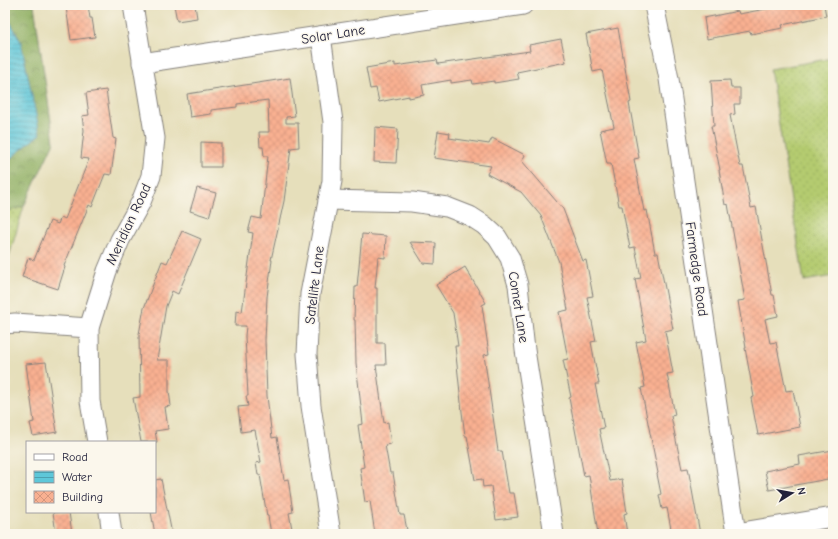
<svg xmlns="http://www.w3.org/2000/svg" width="838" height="539" viewBox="0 0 838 539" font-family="'Comic Neue',sans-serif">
	<defs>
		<pattern id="grass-dots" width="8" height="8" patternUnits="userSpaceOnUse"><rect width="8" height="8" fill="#b4cb6f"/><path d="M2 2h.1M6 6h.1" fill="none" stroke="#9aae61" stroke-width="1.8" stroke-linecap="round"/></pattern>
		<pattern id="forest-crowns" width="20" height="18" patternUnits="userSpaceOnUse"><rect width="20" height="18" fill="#8faf62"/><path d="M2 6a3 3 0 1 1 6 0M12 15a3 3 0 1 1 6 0" fill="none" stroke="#748e52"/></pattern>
		<pattern id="water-rules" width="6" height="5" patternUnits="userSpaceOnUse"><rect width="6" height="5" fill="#5ec7d9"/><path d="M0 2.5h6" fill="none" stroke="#4da1b1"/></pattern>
		<pattern id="building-cross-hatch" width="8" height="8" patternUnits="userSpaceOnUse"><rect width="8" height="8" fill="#f9b091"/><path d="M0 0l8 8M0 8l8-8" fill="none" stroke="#d5977e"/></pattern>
	</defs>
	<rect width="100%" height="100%" fill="#fbf7ec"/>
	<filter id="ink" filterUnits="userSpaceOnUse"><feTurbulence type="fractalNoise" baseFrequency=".025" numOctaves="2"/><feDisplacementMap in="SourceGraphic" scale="8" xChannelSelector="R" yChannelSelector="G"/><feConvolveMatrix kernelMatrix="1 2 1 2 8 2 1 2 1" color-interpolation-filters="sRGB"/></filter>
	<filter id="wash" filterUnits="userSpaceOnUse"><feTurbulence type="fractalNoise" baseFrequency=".012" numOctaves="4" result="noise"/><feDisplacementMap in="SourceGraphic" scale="16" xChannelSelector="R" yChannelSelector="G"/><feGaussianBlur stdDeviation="0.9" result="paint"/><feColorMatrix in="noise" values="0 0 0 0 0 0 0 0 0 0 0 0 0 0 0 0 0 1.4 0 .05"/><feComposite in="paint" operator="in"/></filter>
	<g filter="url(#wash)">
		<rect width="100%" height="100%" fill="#e6dfbb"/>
		<g fill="url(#grass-dots)" stroke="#6b7655">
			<path d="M 833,58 L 833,276 L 804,281 L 770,69 Z"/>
			<path d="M 24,206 L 5,270 L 5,212 Z"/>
		</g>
		<path fill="url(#forest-crowns)" stroke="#58684e" d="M 5,5 L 34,5 L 54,142 L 24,206 L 5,212 Z"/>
		<path fill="url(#water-rules)" stroke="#40748a" d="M 5,12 L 21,42 L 40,134 L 5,163 Z"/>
		<g id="blocks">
			<g fill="url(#building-cross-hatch)">
				<path d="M 79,5 L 88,5 L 90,18 L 92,18 L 95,37 L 71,40 L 66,7 Z"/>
				<path d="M 174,5 L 195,5 L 197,18 L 177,21 Z"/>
				<path d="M 787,5 L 824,5 L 826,16 L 782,25 L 783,28 L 751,34 L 750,31 L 707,39 L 704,18 L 738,11 L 739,14 Z"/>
				<path d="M 618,28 L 631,102 L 629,103 L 639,158 L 634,159 L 644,211 L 647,210 L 655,253 L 658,253 L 673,329 L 665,331 L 673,373 L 667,374 L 675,415 L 671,416 L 682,469 L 688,468 L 700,534 L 672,534 L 667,508 L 662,509 L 659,495 L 661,494 L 657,474 L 658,473 L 641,388 L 645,387 L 636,342 L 646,340 L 635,279 L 641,278 L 635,247 L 630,248 L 622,206 L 619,206 L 611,164 L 607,164 L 600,130 L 614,127 L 602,70 L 593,72 L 586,34 Z"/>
				<path d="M 561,39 L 566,62 L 517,72 L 519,79 L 494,83 L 494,81 L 473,84 L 472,80 L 451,83 L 451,80 L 422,85 L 424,95 L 409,98 L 409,96 L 379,102 L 376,88 L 370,89 L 366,68 L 395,63 L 395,66 L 437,60 L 438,64 L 530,51 L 529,45 Z"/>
				<path d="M 290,78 L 295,116 L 286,117 L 286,123 L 298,123 L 299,147 L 291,148 L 284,201 L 271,260 L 272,260 L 267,297 L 265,340 L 267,396 L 272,438 L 277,437 L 284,480 L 288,479 L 293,512 L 289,513 L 293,534 L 271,534 L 268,516 L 267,516 L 260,475 L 258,475 L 256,463 L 261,462 L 255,430 L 241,432 L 238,407 L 248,406 L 246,396 L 248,396 L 245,336 L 246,326 L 235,326 L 236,311 L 242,312 L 253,233 L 248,232 L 252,217 L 261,219 L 268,156 L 264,156 L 263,147 L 260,147 L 259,132 L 269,132 L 268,100 L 237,104 L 237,107 L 211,110 L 211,114 L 190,117 L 187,94 Z"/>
				<path d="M 730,80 L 731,88 L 740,88 L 740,104 L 734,104 L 735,114 L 730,115 L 740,166 L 743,166 L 751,208 L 756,207 L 772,295 L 774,295 L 778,316 L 765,319 L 770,343 L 776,342 L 786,391 L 793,390 L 800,427 L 758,435 L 751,398 L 754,397 L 745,348 L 746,348 L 738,301 L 745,300 L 728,204 L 725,205 L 719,170 L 720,170 L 711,126 L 714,126 L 711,81 Z"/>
				<path d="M 106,90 L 113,138 L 116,139 L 111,175 L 105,174 L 92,207 L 89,205 L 64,266 L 65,267 L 58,289 L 22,277 L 28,258 L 34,260 L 50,221 L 58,224 L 61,217 L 65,219 L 89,159 L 81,158 L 84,130 L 82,116 L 89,115 L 86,93 Z"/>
				<path d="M 375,127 L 398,129 L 396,163 L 374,162 Z"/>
				<path d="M 438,131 L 450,133 L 449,138 L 489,144 L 492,138 L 525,155 L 522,161 L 563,209 L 583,261 L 586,260 L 593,296 L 587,297 L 596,341 L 591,342 L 599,384 L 595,384 L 604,428 L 599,429 L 610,481 L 622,479 L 627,513 L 624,514 L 627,534 L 598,534 L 589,475 L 584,476 L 569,398 L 571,397 L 563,360 L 568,359 L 559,312 L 568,310 L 559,262 L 541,216 L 521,192 L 487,174 L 491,166 L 434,158 Z"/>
				<path d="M 201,142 L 221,143 L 221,167 L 201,167 Z"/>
				<path d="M 197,188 L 216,193 L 209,217 L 190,211 Z"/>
				<path d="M 182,231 L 201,239 L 178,294 L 172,291 L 166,306 L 157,360 L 169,360 L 169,391 L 171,406 L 165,407 L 168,429 L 155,431 L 157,442 L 141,442 L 133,398 L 140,397 L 139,334 L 144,308 L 162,261 L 167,263 Z"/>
				<path d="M 362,234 L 386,236 L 385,258 L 378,257 L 375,288 L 377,288 L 377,343 L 385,343 L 386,365 L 376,365 L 384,423 L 388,422 L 391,444 L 385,445 L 390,473 L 393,473 L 400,515 L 404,515 L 407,530 L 398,531 L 398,534 L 375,534 L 370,501 L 365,502 L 360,468 L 364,467 L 358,425 L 363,424 L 356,363 L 355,320 L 354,320 L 355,287 L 357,287 Z"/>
				<path d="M 410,242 L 436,243 L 435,264 L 423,263 Z"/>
				<path d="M 465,267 L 486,303 L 482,305 L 489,354 L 484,355 L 498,451 L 502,451 L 509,493 L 514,493 L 518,517 L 496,520 L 491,486 L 483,487 L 482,479 L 475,480 L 467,436 L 465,436 L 462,412 L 455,346 L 458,346 L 453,313 L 436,285 Z"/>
				<path d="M 46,362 L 57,432 L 33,436 L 30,423 L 34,422 L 26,364 Z"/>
				<path d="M 833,450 L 833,478 L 769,490 L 765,471 L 800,464 L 799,456 Z"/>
				<path d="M 161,479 L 172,534 L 155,534 L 151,512 L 155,512 L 155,480 Z"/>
				<path d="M 53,512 L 69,512 L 72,534 L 56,534 Z"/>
			</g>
		</g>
	</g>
	<g filter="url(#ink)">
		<use href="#blocks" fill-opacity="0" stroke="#84807b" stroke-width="1"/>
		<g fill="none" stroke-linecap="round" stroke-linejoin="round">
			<defs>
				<g id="street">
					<path d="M 654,5 L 669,79 L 736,534"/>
					<path d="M 321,36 L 333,122 L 332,181 L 310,294 L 307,354 L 311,406 L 331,534"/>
					<path d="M 142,63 L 523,5"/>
					<path d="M 328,200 L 412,202 L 447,207 L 470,216 L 484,225 L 497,237 L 510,258 L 518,285 L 525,350 L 554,534"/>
					<path d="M 5,324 L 15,323 L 89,328"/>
					<path d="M 97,442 L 90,401 L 89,328 L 107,271 L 120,240 L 141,202 L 151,176 L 155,138 L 133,5"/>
					<path d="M 109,512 L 112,534"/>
					<path d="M 736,533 L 833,517"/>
				</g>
			</defs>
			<use href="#street" stroke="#84807b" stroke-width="21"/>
			<use href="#street" stroke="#fff" stroke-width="19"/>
		</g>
	</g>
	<g text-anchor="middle" stroke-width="3" stroke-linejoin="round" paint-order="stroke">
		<g font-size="14" fill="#22223b" stroke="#fbf7ec">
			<text transform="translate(333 34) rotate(-9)" y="5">Solar Lane</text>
			<text transform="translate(128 224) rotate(-65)" y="5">Meridian Road</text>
			<text transform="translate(697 269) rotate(82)" y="5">Farmedge Road</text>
			<text transform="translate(314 285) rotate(-83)" y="5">Satellite Lane</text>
			<text transform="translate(519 307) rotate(81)" y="5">Comet Lane</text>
		</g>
	</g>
	<rect width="838" height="539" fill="none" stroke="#fbf7ec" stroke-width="20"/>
	<rect x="26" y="441" width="130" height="72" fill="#fbf7ec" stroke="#a4a2a5"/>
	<rect x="34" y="454" width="20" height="6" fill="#ffffff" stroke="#a4a2a5"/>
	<text x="62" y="461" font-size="12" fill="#22223b">Road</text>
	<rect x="34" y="471" width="20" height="12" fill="url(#water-rules)" stroke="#a4a2a5"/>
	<text x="62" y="481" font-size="12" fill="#22223b">Water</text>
	<rect x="34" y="491" width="20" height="12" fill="url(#building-cross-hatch)" stroke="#a4a2a5"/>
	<text x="62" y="501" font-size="12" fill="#22223b">Building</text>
	<g transform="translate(792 493) rotate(79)" stroke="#fbf7ec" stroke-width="3" paint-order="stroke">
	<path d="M0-3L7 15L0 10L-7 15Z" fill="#22223b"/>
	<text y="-6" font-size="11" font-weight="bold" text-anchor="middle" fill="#22223b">N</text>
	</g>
</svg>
